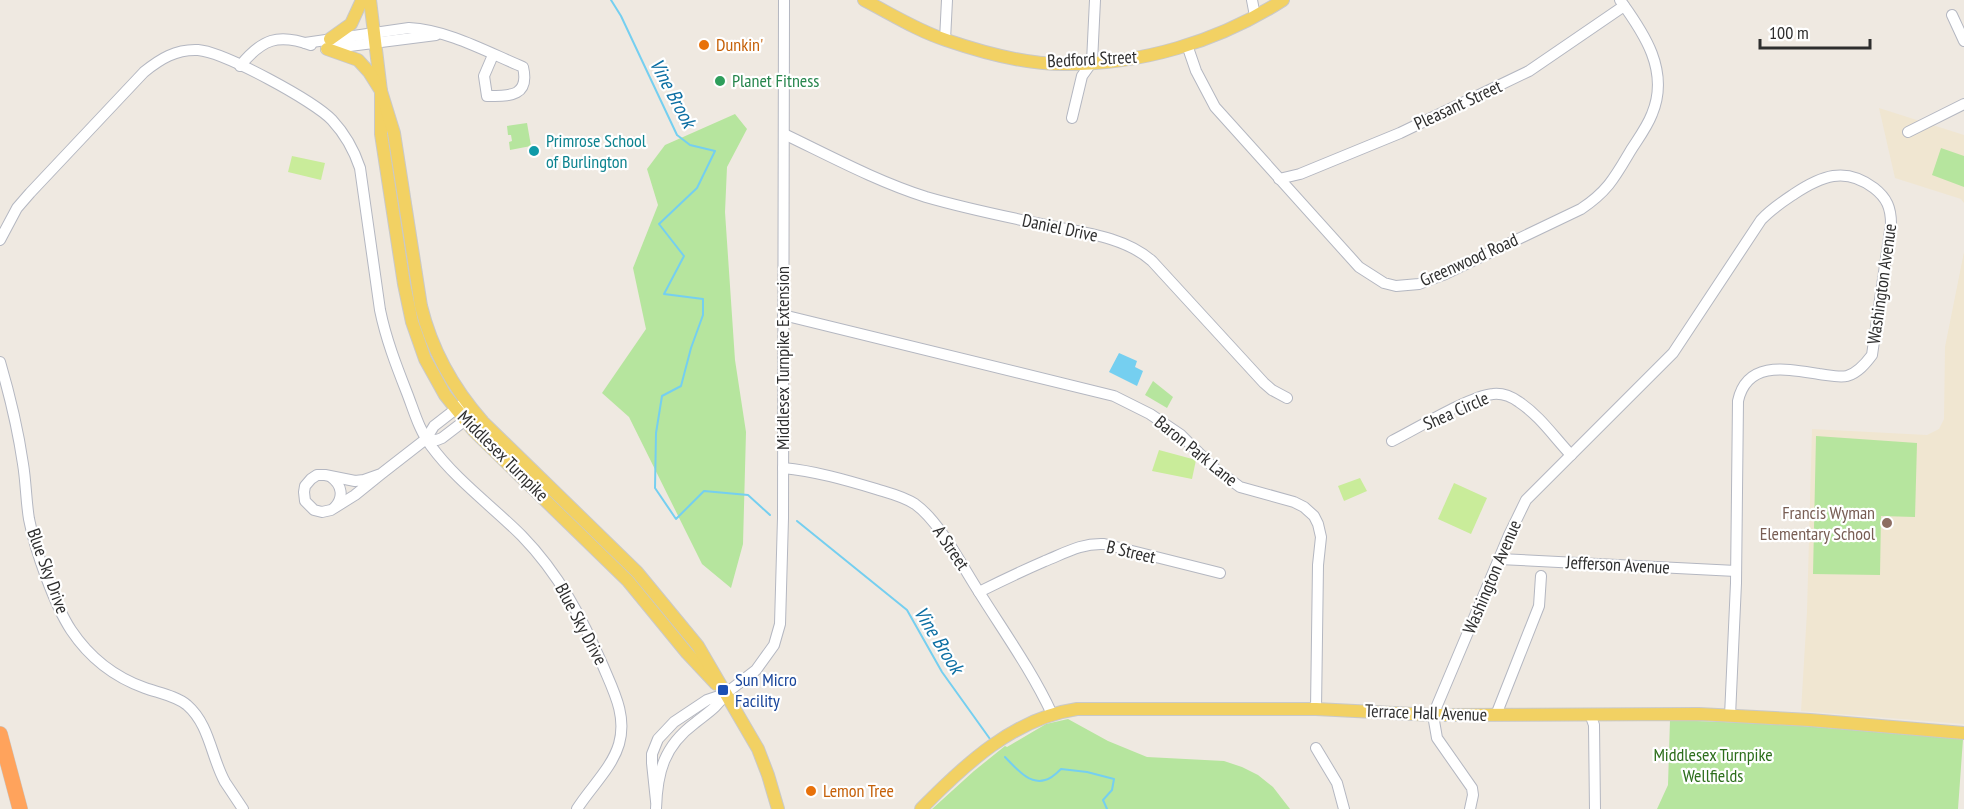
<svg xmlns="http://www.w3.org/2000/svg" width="1964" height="809" viewBox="0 0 1964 809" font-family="'PT Sans Narrow',sans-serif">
	<rect width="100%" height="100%" fill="#efe9e1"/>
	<g fill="#f0e6d1">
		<path d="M 1879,108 L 1964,135 L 1964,203 L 1961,199 L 1895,178 Z"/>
		<path d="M 1964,252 L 1964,724 L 1801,711 L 1807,612 L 1812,429 L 1927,435 L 1939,429 L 1944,419 L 1945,347 Z"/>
	</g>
	<g fill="#b6e59e">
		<path d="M 735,114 L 747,129 L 727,167 L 725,212 L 735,360 L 746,432 L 743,544 L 731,588 L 702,564 L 629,417 L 602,393 L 646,329 L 633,268 L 658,205 L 647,169 L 665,145 Z"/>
		<path d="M 527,123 L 531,146 L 510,150 L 509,142 L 512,141 L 511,135 L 508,135 L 507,126 Z"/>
		<path d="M 1941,148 L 1964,156 L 1964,187 L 1932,175 Z"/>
		<path d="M 1153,381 L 1173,397 L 1167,408 L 1145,395 Z"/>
		<path d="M 1816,436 L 1917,443 L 1915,517 L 1881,516 L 1880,575 L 1813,574 Z"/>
		<path d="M 1068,719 L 1108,741 L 1147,757 L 1224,761 L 1242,767 L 1258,775 L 1273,787 L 1290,809 L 932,809 L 974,771 L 1005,746 L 1007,747 L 1046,724 Z"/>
		<path d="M 1670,720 L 1778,724 L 1963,739 L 1958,809 L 1657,809 L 1668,785 Z"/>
	</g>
	<g fill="#c9ec9a">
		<path d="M 292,156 L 325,163 L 321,180 L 288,172 Z"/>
		<path d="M 1159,450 L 1196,460 L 1192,479 L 1152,471 Z"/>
		<path d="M 1360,478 L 1367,491 L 1344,501 L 1338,486 Z"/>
		<path d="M 1454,483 L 1487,498 L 1471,534 L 1438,519 Z"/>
	</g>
	<path fill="#75cff0" d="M 1119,353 L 1137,361 L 1135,367 L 1143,371 L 1137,386 L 1109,372 Z"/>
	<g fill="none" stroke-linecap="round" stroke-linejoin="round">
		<g stroke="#75cff0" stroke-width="2">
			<path d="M 611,0 L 621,16 L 677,135 L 690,145 L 715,151 L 697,188 L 659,224 L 684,256 L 664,294 L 703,299 L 703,315 L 691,348 L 681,386 L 662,396 L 656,433 L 655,488 L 676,519 L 704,491 L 748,495 L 770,515"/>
			<path d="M 797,521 L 907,610 L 942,672 L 990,739"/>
			<path d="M 1005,757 C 1016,768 1029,785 1045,780 C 1051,779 1057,773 1061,769 L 1087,772 L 1114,779 L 1112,790 L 1103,800 L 1107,809"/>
		</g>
		<defs>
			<g id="minor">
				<path d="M 1252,0 L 1255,16"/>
				<path d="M 1952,15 L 1964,41"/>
				<path d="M 945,40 L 947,0"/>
				<path d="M 305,43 L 409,28 C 448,30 487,52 523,67 C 530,97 509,96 487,96 L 484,76 L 493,55"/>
				<path d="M 1187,45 L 1196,71 L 1215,107 L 1359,267 L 1384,283 L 1396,286 L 1419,284 L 1443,275 L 1581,209 C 1608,191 1615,177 1631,150 C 1638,139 1647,127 1652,114 C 1670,71 1644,33 1620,0"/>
				<path d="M 326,49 L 436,35"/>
				<path d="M 240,66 C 262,39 278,33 311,45"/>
				<path d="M 1072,118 L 1082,76 L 1092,62 L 1095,0"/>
				<path d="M 1908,132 L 1964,104"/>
				<path d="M 784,134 C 830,156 876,181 926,197 C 964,208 1002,216 1041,224 C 1077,232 1123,235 1152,261 L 1264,383 L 1272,390 L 1287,398"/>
				<path d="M 1279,179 L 1300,174 L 1400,133 L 1529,71 L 1624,6"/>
				<path d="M 0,240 L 17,208 L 30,193 L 144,72 C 160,59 176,49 198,50 C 224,52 314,101 332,120 C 345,134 354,150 360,168 L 380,310 C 386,339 396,365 407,393 C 414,411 419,430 431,446 C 456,480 492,506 522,536 C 559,574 582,618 603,666 C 614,692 627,716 619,744 C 612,768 590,788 577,809"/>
				<path d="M 783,315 L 1114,396 L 1150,414 L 1181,435 L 1213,467 L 1240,487 L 1294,502 L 1304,507 L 1314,516 L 1318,524 L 1321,537 L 1318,565 L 1316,709"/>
				<path d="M 0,362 C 10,396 18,430 23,464 C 26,482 26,501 29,519 C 35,550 54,604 71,630 C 89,657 114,677 145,688 C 159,693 176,696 187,705 C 210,725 211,757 225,782 C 231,791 237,800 243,809"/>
				<path d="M 426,439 L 437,440 L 442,438 L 472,415"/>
				<path d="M 1392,441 C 1416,429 1470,396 1493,394 C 1502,393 1512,397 1519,402 C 1540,416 1554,437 1571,455"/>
				<path d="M 783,468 C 815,471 846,480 876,489 C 889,493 903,496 915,504 C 940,522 962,566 979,592 C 1004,632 1032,671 1052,714"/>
				<path d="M 381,474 L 364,480 L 355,481 L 325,475 L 317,475 L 311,479 L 305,486 L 304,492 L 305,501 L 314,510 L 322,512 L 331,510 L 355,495 L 381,474 L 426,439 L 434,426 L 461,405"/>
				<path d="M 331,477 C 342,485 344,497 335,507"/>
				<path d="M 1499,559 L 1736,571"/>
				<path d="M 979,592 C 1001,581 1022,571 1045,561 C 1065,553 1081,543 1104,544 L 1220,573"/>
				<path d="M 1590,714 L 1594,725 L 1595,809"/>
				<path d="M 1496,715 L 1539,606 L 1541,576"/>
				<path d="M 1316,748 L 1337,783 L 1344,809"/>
				<path d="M 656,801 L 652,763 L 652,754 L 658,739 L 674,722 L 707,700 L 725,694 L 756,670 L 774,645 L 780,624 L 783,518 L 784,0"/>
				<path d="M 656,809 C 657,772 664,746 695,723 C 706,714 718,707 725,694"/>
				<path d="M 1470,809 L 1473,795 L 1472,788 L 1437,738 L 1433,715 L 1509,535 L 1526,500 L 1673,353 L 1761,220 C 1771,209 1782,202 1794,194 C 1821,176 1845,166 1874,188 C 1887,198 1891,208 1891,224 L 1872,355 C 1866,363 1858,373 1847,376 C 1839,378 1828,375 1819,374 C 1787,369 1747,360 1738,401 L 1736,583 L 1730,716"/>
			</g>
			<g id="major">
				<path d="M 370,0 L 381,91 L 381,134 L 404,284 L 412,322 L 425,359 L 445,395 L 474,431 L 628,581 L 687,653 L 716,684"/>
				<path d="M 864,0 C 891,14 918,31 946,40 C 981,52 1026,64 1062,64 C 1140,65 1218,42 1283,0"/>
				<path d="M 330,39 L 351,24 L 362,0"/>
				<path d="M 327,49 L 358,60 L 369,72 L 381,91 L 394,133 L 421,306 C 432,351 453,388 483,422 L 637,572 L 698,646 L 758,749 L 768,775 L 778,809"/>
				<path d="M 921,809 C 964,765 1014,718 1077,709 L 1316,709 L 1433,715 L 1699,714 L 1810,720 L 1964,733"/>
			</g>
			<path id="highway" d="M 0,734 L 20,809"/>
		</defs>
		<use href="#minor" stroke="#b4b7c1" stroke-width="12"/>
		<use href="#major" stroke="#c9c9c9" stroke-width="14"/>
		<use href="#highway" stroke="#c9c9c9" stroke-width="16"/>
		<use href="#minor" stroke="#fff" stroke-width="10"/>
		<use href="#major" stroke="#f2d163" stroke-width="12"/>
		<use href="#highway" stroke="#ffa35c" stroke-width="15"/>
	</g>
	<g fill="#e8710a" stroke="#fff" stroke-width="2">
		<circle cx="704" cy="45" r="6"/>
		<circle cx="811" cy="791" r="6"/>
	</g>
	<circle fill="#2e9e5b" stroke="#fff" stroke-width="2" cx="720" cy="81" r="6"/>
	<circle fill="#0f9aa8" stroke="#fff" stroke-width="2" cx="534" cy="151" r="6"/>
	<circle fill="#8d6e63" stroke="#fff" stroke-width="2" cx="1887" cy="523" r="6"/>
	<rect fill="#1a4fb4" stroke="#fff" stroke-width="2" x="717" y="684" width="12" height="12" rx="3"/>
	<g text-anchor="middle" stroke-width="4.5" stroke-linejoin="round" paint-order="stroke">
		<g font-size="18" fill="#c56008" stroke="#fff" text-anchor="start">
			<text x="716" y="51">Dunkin'</text>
			<text x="823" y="797">Lemon Tree</text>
		</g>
		<g font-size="18" fill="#2e2e2e" stroke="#fff">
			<text transform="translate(1092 59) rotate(-3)" y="6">Bedford Street</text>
			<text transform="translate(1458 105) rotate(-25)" y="6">Pleasant Street</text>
			<text transform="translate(1060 228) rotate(12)" y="6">Daniel Drive</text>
			<text transform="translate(1469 260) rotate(-24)" y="6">Greenwood Road</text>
			<text transform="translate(1882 284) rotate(-82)" y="6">Washington Avenue</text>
			<text transform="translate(783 358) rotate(-90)" y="6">Middlesex Turnpike Extension</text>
			<text transform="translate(1456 411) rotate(-24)" y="6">Shea Circle</text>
			<text transform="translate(1196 451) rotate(39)" y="6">Baron Park Lane</text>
			<text transform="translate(503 456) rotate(45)" y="6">Middlesex Turnpike</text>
			<text transform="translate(951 548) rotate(56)" y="6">A Street</text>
			<text transform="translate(1131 552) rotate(13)" y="6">B Street</text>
			<text transform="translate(1618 565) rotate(3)" y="6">Jefferson Avenue</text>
			<text transform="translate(48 571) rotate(70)" y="6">Blue Sky Drive</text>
			<text transform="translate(1492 577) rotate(-67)" y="6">Washington Avenue</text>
			<text transform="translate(581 624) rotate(62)" y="6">Blue Sky Drive</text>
			<text transform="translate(1426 713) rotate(2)" y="6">Terrace Hall Avenue</text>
		</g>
		<g font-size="18" fill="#27864d" stroke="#fff" text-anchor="start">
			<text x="732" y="87">Planet Fitness</text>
		</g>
		<g font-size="18" fill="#0d838f" stroke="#fff" text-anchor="start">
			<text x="546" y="147">Primrose School<tspan x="546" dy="21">of Burlington</tspan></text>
		</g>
		<g font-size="18" fill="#785e54" stroke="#fff" text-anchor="end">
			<text x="1875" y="519">Francis Wyman<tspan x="1875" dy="21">Elementary School</tspan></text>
		</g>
		<g font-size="18" fill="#164399" stroke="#fff" text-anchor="start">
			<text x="735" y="686">Sun Micro<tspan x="735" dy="21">Facility</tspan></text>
		</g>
		<g font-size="18" fill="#2c6e1b" stroke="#fff">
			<text x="1713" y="761">Middlesex Turnpike<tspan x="1713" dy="21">Wellfields</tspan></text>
		</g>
		<g font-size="20" font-style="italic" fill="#0d6fa3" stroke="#fff">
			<text transform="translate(673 93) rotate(62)" y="7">Vine Brook</text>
			<text transform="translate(939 640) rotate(58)" y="7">Vine Brook</text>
		</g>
	</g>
	<path d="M1760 39v9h110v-9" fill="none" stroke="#2e2e2e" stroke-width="3"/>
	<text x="1769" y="39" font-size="18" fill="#2e2e2e" stroke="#ffffff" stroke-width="4.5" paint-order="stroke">100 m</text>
</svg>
